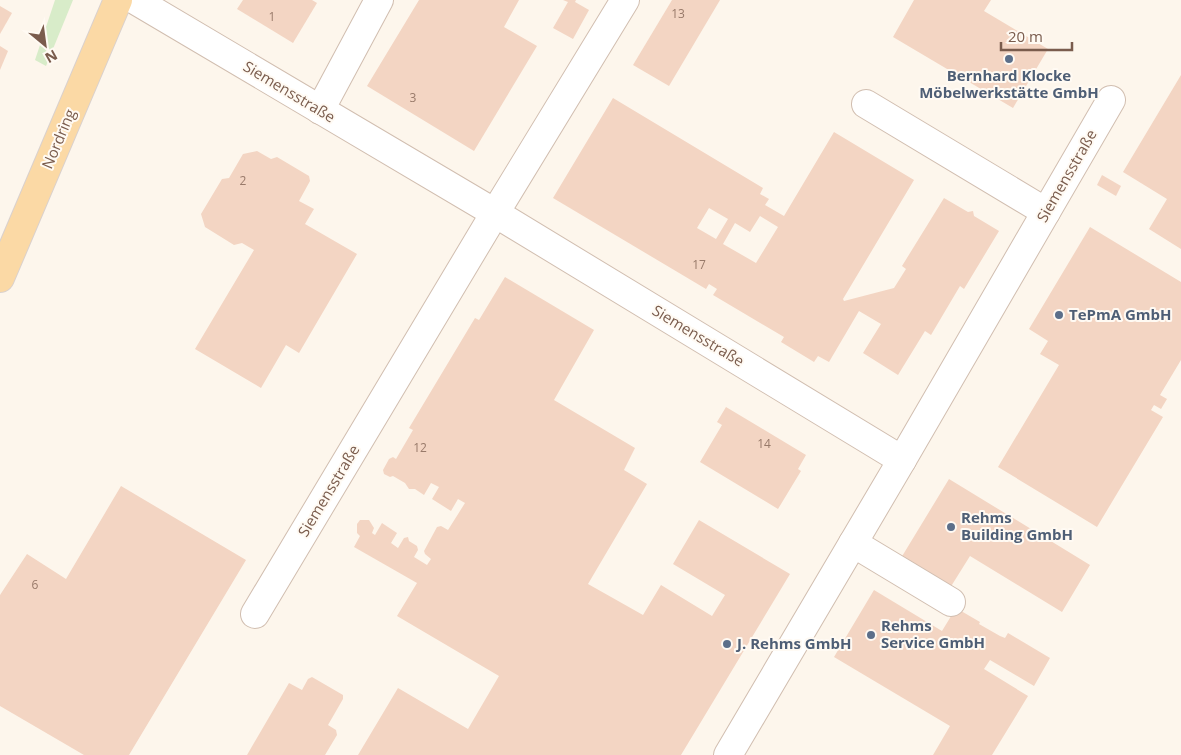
<svg xmlns="http://www.w3.org/2000/svg" width="1181" height="755" viewBox="0 0 1181 755" font-family="'Open Sans',sans-serif">
	<rect width="100%" height="100%" fill="#fdf6ec"/>
	<path fill="#d8ecc9" d="M 55,0 L 73,0 L 46,66 L 35,60 Z"/>
	<g fill="#f3d5c3" fill-rule="evenodd">
		<path d="M 243,0 L 312,0 L 317,3 L 293,43 L 237,9 Z"/>
		<path d="M 419,0 L 519,0 L 504,27 L 537,46 L 474,151 L 367,86 Z"/>
		<path d="M 563,0 L 576,0 L 575,2 L 589,10 L 573,39 L 553,28 L 568,2 Z"/>
		<path d="M 672,0 L 720,0 L 669,86 L 633,65 Z"/>
		<path d="M 914,0 L 991,0 L 984,11 L 1048,49 L 1013,108 L 893,37 Z"/>
		<path d="M 0,6 L 12,13 L 0,34 Z"/>
		<path d="M 0,46 L 8,51 L 0,70 Z"/>
		<path d="M 1181,75 L 1181,249 L 1149,229 L 1167,199 L 1123,172 Z"/>
		<path d="M 613,98 L 763,188 L 760,194 L 769,199 L 765,205 L 784,216 L 834,132 L 914,180 L 843,299 L 844,301 L 894,288 L 906,269 L 902,266 L 944,198 L 968,212 L 973,211 L 974,216 L 999,231 L 964,289 L 960,286 L 931,335 L 925,331 L 898,375 L 863,353 L 881,324 L 859,311 L 829,362 L 818,356 L 814,362 L 781,342 L 784,337 L 713,295 L 717,289 L 709,284 L 706,289 L 553,198 ZM 709,208 L 728,219 L 716,239 L 697,228 ZM 760,216 L 778,227 L 756,263 L 723,244 L 735,223 L 750,232 Z"/>
		<path d="M 257,151 L 271,159 L 277,157 L 309,176 L 310,181 L 299,201 L 314,209 L 305,224 L 357,254 L 299,353 L 286,345 L 261,388 L 195,349 L 254,250 L 242,243 L 234,245 L 205,227 L 201,214 L 222,179 L 229,178 L 243,154 Z"/>
		<path d="M 1102,175 L 1121,186 L 1116,196 L 1097,185 Z"/>
		<path d="M 1090,227 L 1181,282 L 1181,360 L 1160,395 L 1167,399 L 1161,409 L 1154,405 L 1151,410 L 1163,417 L 1097,527 L 998,467 L 1059,365 L 1040,354 L 1048,341 L 1029,329 Z"/>
		<path d="M 505,277 L 594,330 L 554,400 L 635,448 L 624,470 L 647,484 L 588,584 L 643,615 L 661,585 L 712,616 L 725,595 L 673,564 L 699,520 L 790,574 L 681,755 L 358,755 L 398,688 L 468,729 L 499,676 L 397,616 L 417,583 L 354,547 L 360,536 L 357,533 L 357,524 L 360,520 L 369,520 L 374,528 L 372,533 L 375,535 L 382,523 L 397,533 L 391,543 L 398,548 L 404,538 L 408,537 L 409,541 L 417,546 L 418,550 L 414,557 L 427,565 L 431,559 L 425,554 L 424,551 L 437,527 L 441,526 L 448,530 L 465,503 L 458,499 L 451,511 L 432,499 L 439,487 L 431,483 L 424,495 L 415,489 L 409,489 L 405,483 L 393,476 L 390,477 L 384,474 L 383,470 L 389,459 L 393,457 L 396,459 L 413,430 L 409,428 L 475,318 L 479,320 Z"/>
		<path d="M 726,407 L 806,455 L 798,469 L 801,471 L 778,509 L 700,462 L 722,425 L 717,422 Z"/>
		<path d="M 949,479 L 1090,565 L 1062,612 L 970,556 L 950,588 L 901,558 Z"/>
		<path d="M 121,486 L 246,560 L 129,755 L 84,755 L 0,706 L 0,595 L 27,554 L 66,579 Z"/>
		<path d="M 874,590 L 942,631 L 956,608 L 980,622 L 979,624 L 1000,636 L 1005,638 L 1008,633 L 1050,658 L 1034,686 L 990,660 L 984,669 L 1028,696 L 992,755 L 933,755 L 950,726 L 834,657 Z"/>
		<path d="M 312,677 L 343,695 L 343,699 L 328,725 L 336,730 L 337,735 L 325,755 L 247,755 L 289,683 L 302,690 L 308,679 Z"/>
	</g>
	<g fill="none" stroke-linecap="round" stroke-linejoin="round">
		<defs>
			<g id="minor">
				<path d="M 135,0 L 495,213 L 902,460"/>
				<path d="M 866,104 L 1046,212"/>
				<path d="M 320,110 L 379,0"/>
				<path d="M 853,543 L 951,602"/>
				<path d="M 255,614 L 495,213 L 625,0"/>
				<path d="M 728,755 L 902,460 L 1111,100"/>
			</g>
			<path id="major" d="M 0,278 L 118,0"/>
		</defs>
		<use href="#minor" stroke="#d1beb0" stroke-width="30"/>
		<use href="#major" stroke="#dad1cd" stroke-width="30"/>
		<use href="#minor" stroke="#fff" stroke-width="28"/>
		<use href="#major" stroke="#fbd9a5" stroke-width="28"/>
	</g>
	<g fill="#5c6f8a" stroke="#fffaf3" stroke-width="2">
		<circle cx="1009" cy="59" r="5"/>
		<circle cx="1059" cy="315" r="5"/>
		<circle cx="951" cy="527" r="5"/>
		<circle cx="871" cy="635" r="5"/>
		<circle cx="727" cy="644" r="5"/>
	</g>
	<g text-anchor="middle" stroke-width="4" stroke-linejoin="round" paint-order="stroke">
		<g font-size="12" fill="#987a6a">
			<text x="678" y="18">13</text>
			<text x="272" y="21">1</text>
			<text x="413" y="102">3</text>
			<text x="243" y="185">2</text>
			<text x="699" y="269">17</text>
			<text x="764" y="448">14</text>
			<text x="420" y="452">12</text>
			<text x="35" y="589">6</text>
		</g>
		<g font-size="15" font-weight="bold" fill="#4e5e75" stroke="#fffaf3" text-anchor="start">
			<text x="1009" y="81" text-anchor="middle">Bernhard Klocke<tspan x="1009" dy="17">Möbelwerkstätte GmbH</tspan></text>
			<text x="1069" y="320">TePmA GmbH</text>
			<text x="961" y="523">Rehms<tspan x="961" dy="17">Building GmbH</tspan></text>
			<text x="881" y="631">Rehms<tspan x="881" dy="17">Service GmbH</tspan></text>
			<text x="737" y="649">J. Rehms GmbH</text>
		</g>
		<g font-size="15" fill="#7a5c4d" stroke="#fffaf3">
			<text transform="translate(289 92) rotate(31)" y="5">Siemensstraße</text>
			<text transform="translate(59 139) rotate(-67)" y="5">Nordring</text>
			<text transform="translate(1067 176) rotate(-60)" y="5">Siemensstraße</text>
			<text transform="translate(698 336) rotate(31)" y="5">Siemensstraße</text>
			<text transform="translate(329 491) rotate(-59)" y="5">Siemensstraße</text>
		</g>
	</g>
	<g transform="translate(45 45) rotate(151)" stroke="#fffaf3" stroke-width="4" paint-order="stroke">
	<path d="M0-4L9 19L0 12L-9 19Z" fill="#7a5c4d"/>
	<text y="-8" font-size="14" font-weight="bold" text-anchor="middle" fill="#7a5c4d">N</text>
	</g>
	<path d="M1001 42v8h71v-8" fill="none" stroke="#7a5c4d" stroke-width="2.5"/>
	<text x="1008" y="42" font-size="15" fill="#7a5c4d" stroke="#fffaf3" stroke-width="4" paint-order="stroke">20 m</text>
</svg>
